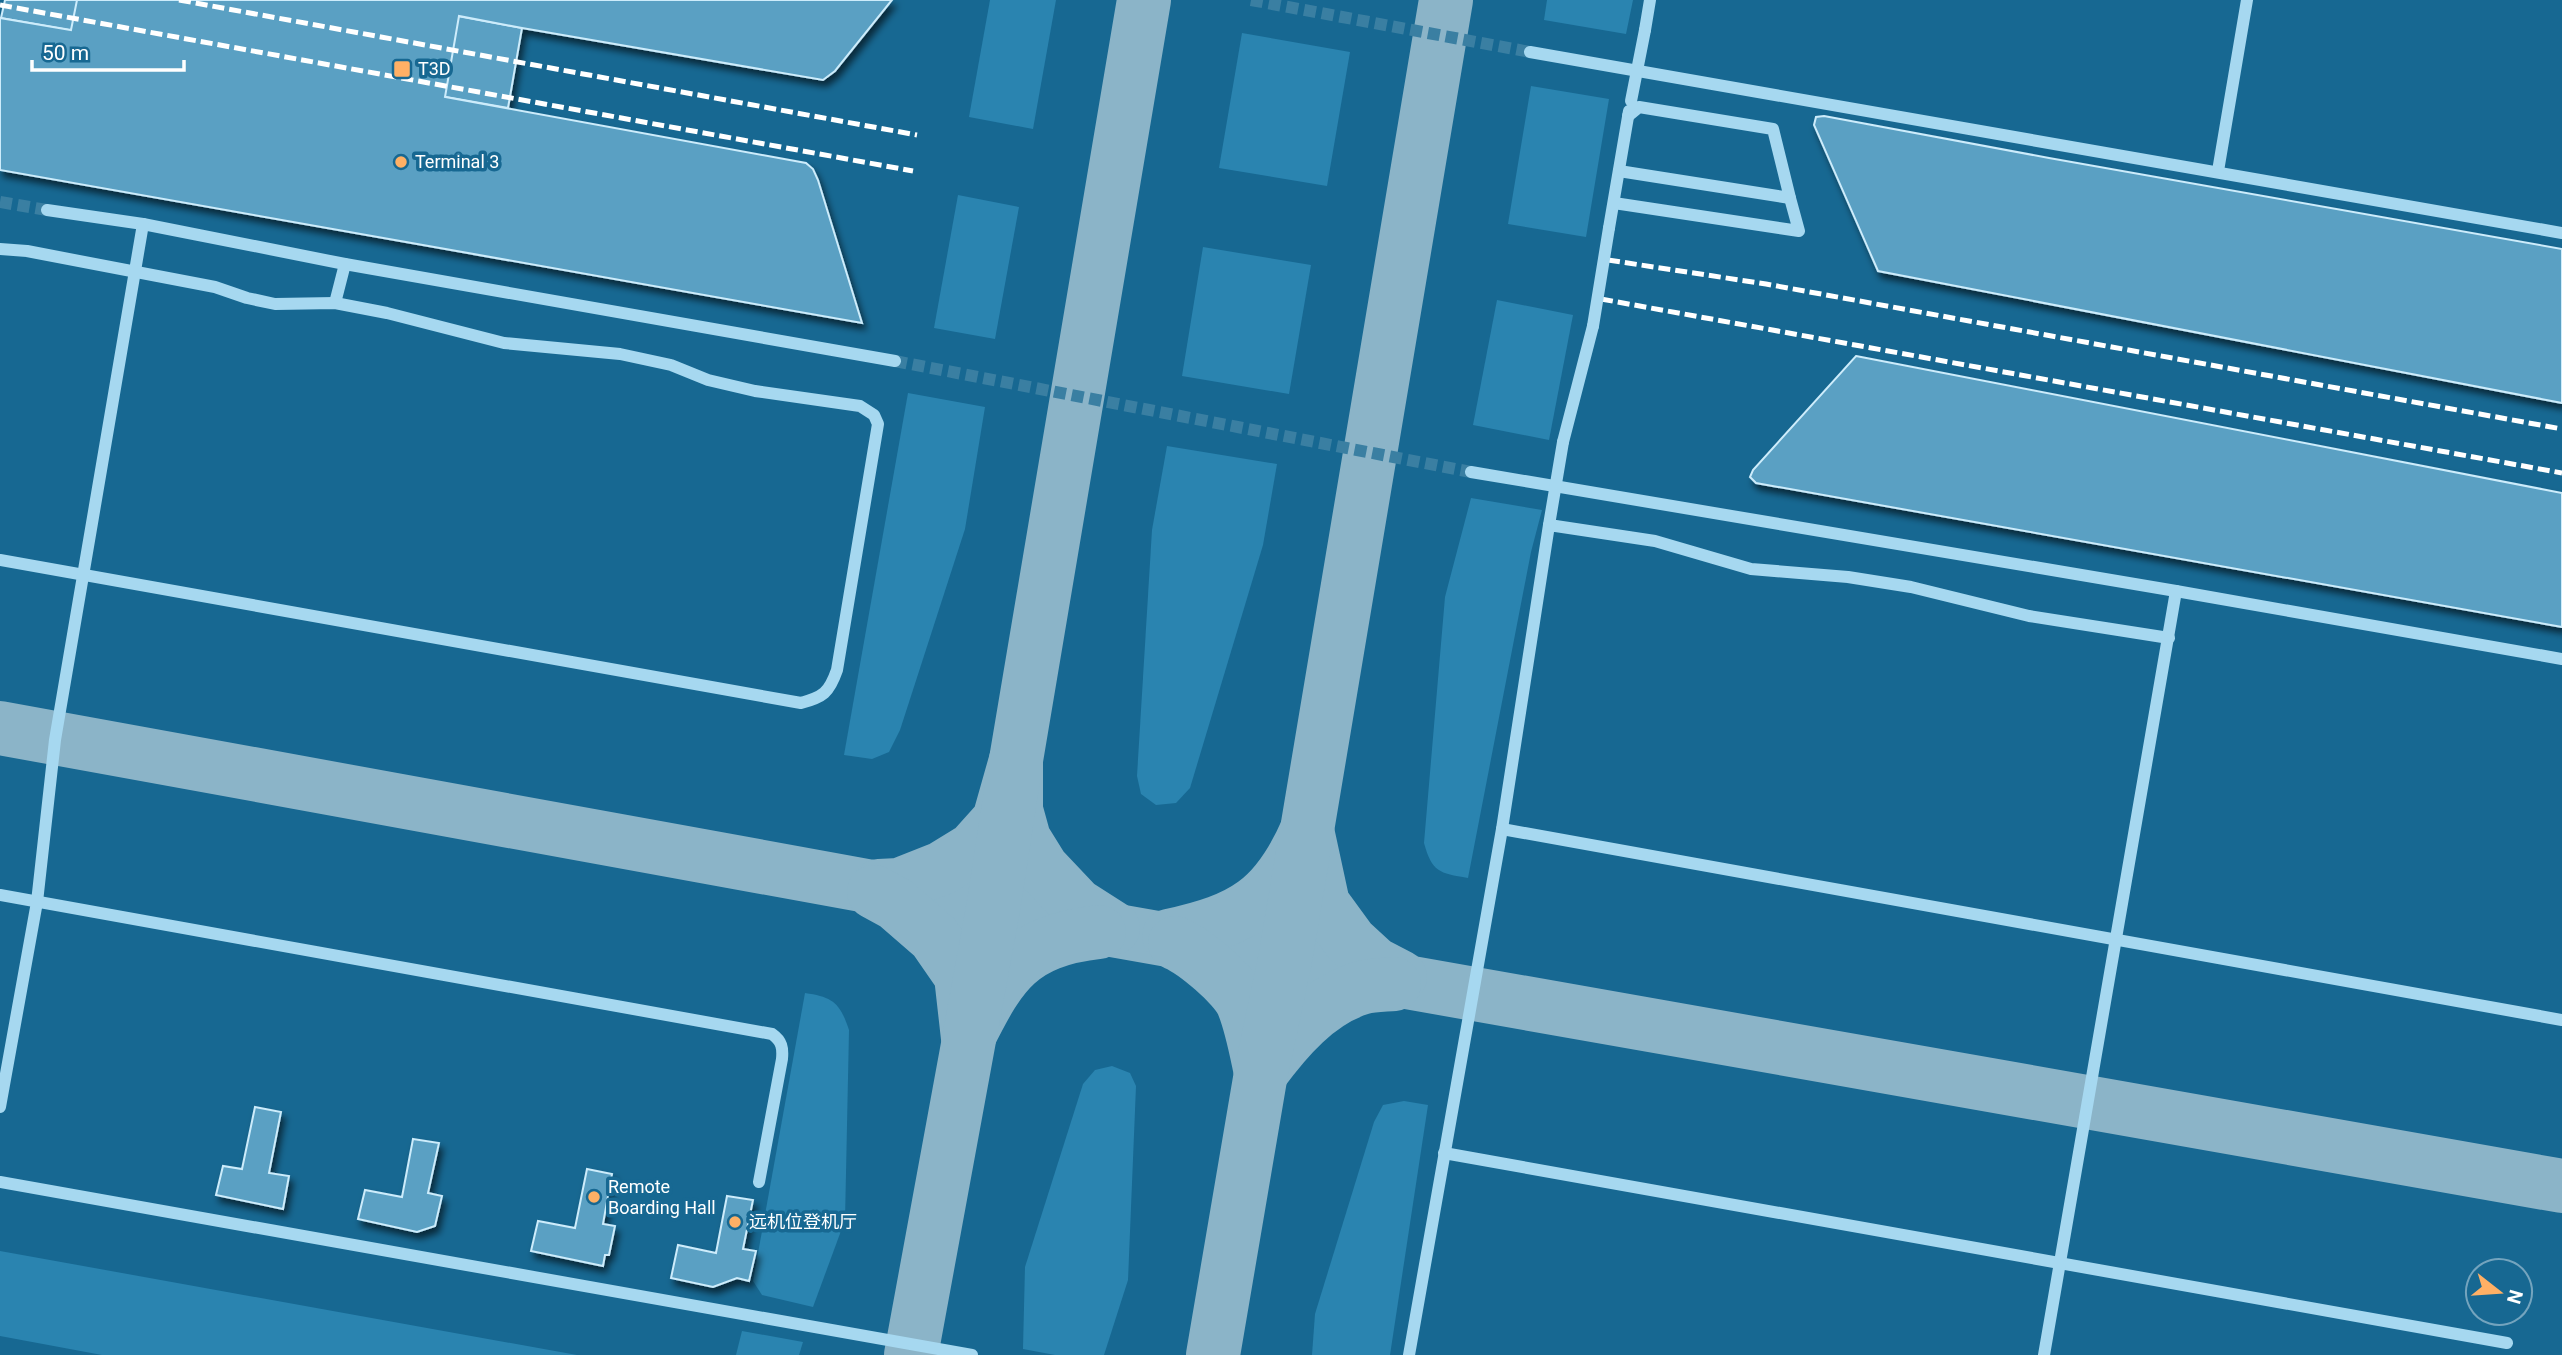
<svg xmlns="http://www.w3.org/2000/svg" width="2562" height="1355" viewBox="0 0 2562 1355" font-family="Roboto,'Noto Sans SC',sans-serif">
	<defs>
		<filter id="shadow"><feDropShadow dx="3.5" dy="6" stdDeviation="3.5" flood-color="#0009"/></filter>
	</defs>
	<rect width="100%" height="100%" fill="#176892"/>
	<g fill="#2a84b0">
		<path d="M 990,0 L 1056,0 L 1033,129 L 969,117 Z"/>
		<path d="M 1547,0 L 1633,0 L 1626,34 L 1544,20 Z"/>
		<path d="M 1242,33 L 1350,52 L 1327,186 L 1219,168 Z"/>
		<path d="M 1531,86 L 1609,99 L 1586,237 L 1508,224 Z"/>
		<path d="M 958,195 L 1019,207 L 995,339 L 934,328 Z"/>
		<path d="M 1203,247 L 1311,265 L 1289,394 L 1182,376 Z"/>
		<path d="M 1497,300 L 1573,315 L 1549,440 L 1473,425 Z"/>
		<path d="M 908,393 L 985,407 L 965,529 L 900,730 L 889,752 L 872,759 L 844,755 Z"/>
		<path d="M 1167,446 L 1277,464 L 1263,545 L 1190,788 L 1176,803 L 1156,805 L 1141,794 L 1137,776 L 1152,530 Z"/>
		<path d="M 1471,498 L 1542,510 L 1531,552 L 1468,878 C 1439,873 1432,872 1424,843 L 1445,597 Z"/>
		<path d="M 805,993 C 833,997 840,1003 849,1030 L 845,1220 L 813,1307 L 762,1295 L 753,1281 Z"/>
		<path d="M 1112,1066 L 1130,1073 L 1136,1086 L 1128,1280 L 1104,1355 L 1055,1355 L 1023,1349 L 1025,1267 L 1083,1084 L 1095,1070 Z"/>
		<path d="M 1404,1101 L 1428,1105 L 1390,1355 L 1312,1355 L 1315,1314 L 1374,1122 L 1383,1105 Z"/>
		<path d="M 0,1251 L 577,1355 L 102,1355 L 0,1336 Z"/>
		<path d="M 742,1331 L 803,1342 L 799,1355 L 736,1355 Z"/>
	</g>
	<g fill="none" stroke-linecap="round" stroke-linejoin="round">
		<g stroke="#8bb4c8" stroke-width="54">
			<path d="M 0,728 L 993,909 L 2562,1186"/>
			<path d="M 879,886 L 899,885 L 942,868 L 973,849 L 999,820 L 1016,760 L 1016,810 L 1024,839 L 1042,868 L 1077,905 L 1113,928"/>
			<path d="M 874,892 L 896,904 L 934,937 L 961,976 L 968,1038 C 1001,972 1020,941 1099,932"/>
			<path d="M 1169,936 C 1243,920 1276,901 1307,830 L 1323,904 L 1350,941 L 1375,964 L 1400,977"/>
			<path d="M 1175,943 C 1194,951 1235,985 1243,1004 C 1252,1026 1256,1050 1261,1073 C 1286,1039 1318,1001 1361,988 C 1371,985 1383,985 1394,984"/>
			<path d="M 911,1355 L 993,909 L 1016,760 L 1144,0"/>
			<path d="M 1213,1355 L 1261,1073 L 1285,960 L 1307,830 L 1446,0"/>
		</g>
	</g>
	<g fill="#5aa0c3" stroke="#cdecfb" stroke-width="2" filter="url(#shadow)">
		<path d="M 5,0 L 372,0 L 522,28 L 508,108 L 1,18 Z"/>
		<path d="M 77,0 L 892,0 L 835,71 L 823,80 L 522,28 L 459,16 L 445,97 L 806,163 L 813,169 L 818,180 L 862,323 L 0,170 L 0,18 L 71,30 Z"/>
		<path d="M 1824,116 L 2049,158 L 2562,249 L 2562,403 L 1878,271 L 1814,125 L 1816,117 Z"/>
		<path d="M 1856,356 L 2562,493 L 2562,627 L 1756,483 L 1750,477 L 1753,470 Z"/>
		<path d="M 255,1107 L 281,1112 L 269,1173 L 289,1176 L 283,1209 L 216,1195 L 223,1166 L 242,1169 Z"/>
		<path d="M 413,1139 L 439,1143 L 428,1193 L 442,1196 L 435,1226 L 417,1232 L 358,1219 L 365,1190 L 402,1197 Z"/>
		<path d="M 587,1169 L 612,1174 L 603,1224 L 615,1226 L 609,1255 L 605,1255 L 603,1266 L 531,1251 L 538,1221 L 575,1228 Z"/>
		<path d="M 727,1196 L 753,1200 L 743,1249 L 756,1251 L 749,1281 L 737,1278 L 713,1287 L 671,1278 L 678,1245 L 716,1253 Z"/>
	</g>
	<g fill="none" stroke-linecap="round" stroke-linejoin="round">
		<g stroke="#3a7fa2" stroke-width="12" stroke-dasharray="12 6" stroke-linecap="butt">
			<path d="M 1251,0 L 1530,52"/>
			<path d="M 0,202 L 47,210"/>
			<path d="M 895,361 L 1471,472"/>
		</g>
		<g stroke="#a6d8f0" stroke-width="12">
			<path d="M 1645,30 L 1650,0"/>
			<path d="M 1530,52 L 2562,233"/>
			<path d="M 1619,171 L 1790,198 L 1773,129 L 1639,107 L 1628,116"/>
			<path d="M 2218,171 L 2247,0"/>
			<path d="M 1614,203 L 1799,231 L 1790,198"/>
			<path d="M 47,210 L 143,224 L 345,264 L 895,361"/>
			<path d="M 1609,228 L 1629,111"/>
			<path d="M 0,249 L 27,251 L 215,287 L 247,298 L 275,304 L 335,303 L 387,313 L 504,343 L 620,354 L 671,365 L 708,380 L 755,391 L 860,406 L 874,415 L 878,424 L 837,670 C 829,693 823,697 801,703 L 0,560"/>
			<path d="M 335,303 L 345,264"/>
			<path d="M 1563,442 L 1593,326"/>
			<path d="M 1471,472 L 2176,591 L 2562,659"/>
			<path d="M 1502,829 L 2562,1020"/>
			<path d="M 0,895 L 772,1034 C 782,1041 783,1048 782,1059 L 759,1182"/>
			<path d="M 0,1107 L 37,902 L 55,740 L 143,224"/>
			<path d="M 1444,1153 L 2507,1343"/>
			<path d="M 0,1182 L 972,1355"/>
			<path d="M 1409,1355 L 1502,829 L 1549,525 L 1655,541 L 1751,569 L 1848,577 L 1911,587 L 2029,616 L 2169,638"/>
			<path d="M 2044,1355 L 2176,591"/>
		</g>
		<g stroke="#fff" stroke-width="5" stroke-dasharray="12 5" stroke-linecap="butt">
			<path d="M 179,0 L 917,135"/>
			<path d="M 0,5 L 913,171"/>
			<path d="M 1608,260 L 1766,284 L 2562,429"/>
			<path d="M 1601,299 L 2562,473"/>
		</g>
		<g stroke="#a6d8f0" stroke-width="12">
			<path d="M 1631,101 L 1645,30"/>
			<path d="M 1593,326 L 1609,228"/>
			<path d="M 1549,525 L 1563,442"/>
		</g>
	</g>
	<g fill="#ffb065" stroke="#176892" stroke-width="2.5">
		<rect x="393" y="60" width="18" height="18" rx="3.5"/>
		<circle cx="401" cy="162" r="7"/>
		<circle cx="594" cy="1197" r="7"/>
		<circle cx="735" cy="1222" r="7"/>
	</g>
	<g text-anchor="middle" stroke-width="7" stroke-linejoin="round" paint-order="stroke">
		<g font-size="18" fill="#fff" stroke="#176892" text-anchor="start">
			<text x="418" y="75">T3D</text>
			<text x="415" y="168">Terminal 3</text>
			<text x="608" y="1193">Remote<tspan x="608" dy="21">Boarding Hall</tspan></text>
			<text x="749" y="1228">远机位登机厅</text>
		</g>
	</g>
	<g transform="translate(2499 1292) rotate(107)"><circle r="33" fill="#176892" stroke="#74a4be" stroke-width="2"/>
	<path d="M0-5L12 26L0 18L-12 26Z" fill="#ffb065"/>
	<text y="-10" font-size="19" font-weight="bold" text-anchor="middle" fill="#ffffff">N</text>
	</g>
	<path d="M32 60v10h152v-10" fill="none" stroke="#ffffff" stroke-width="3.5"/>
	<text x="42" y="60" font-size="21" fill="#ffffff" stroke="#176892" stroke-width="5" paint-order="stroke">50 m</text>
</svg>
